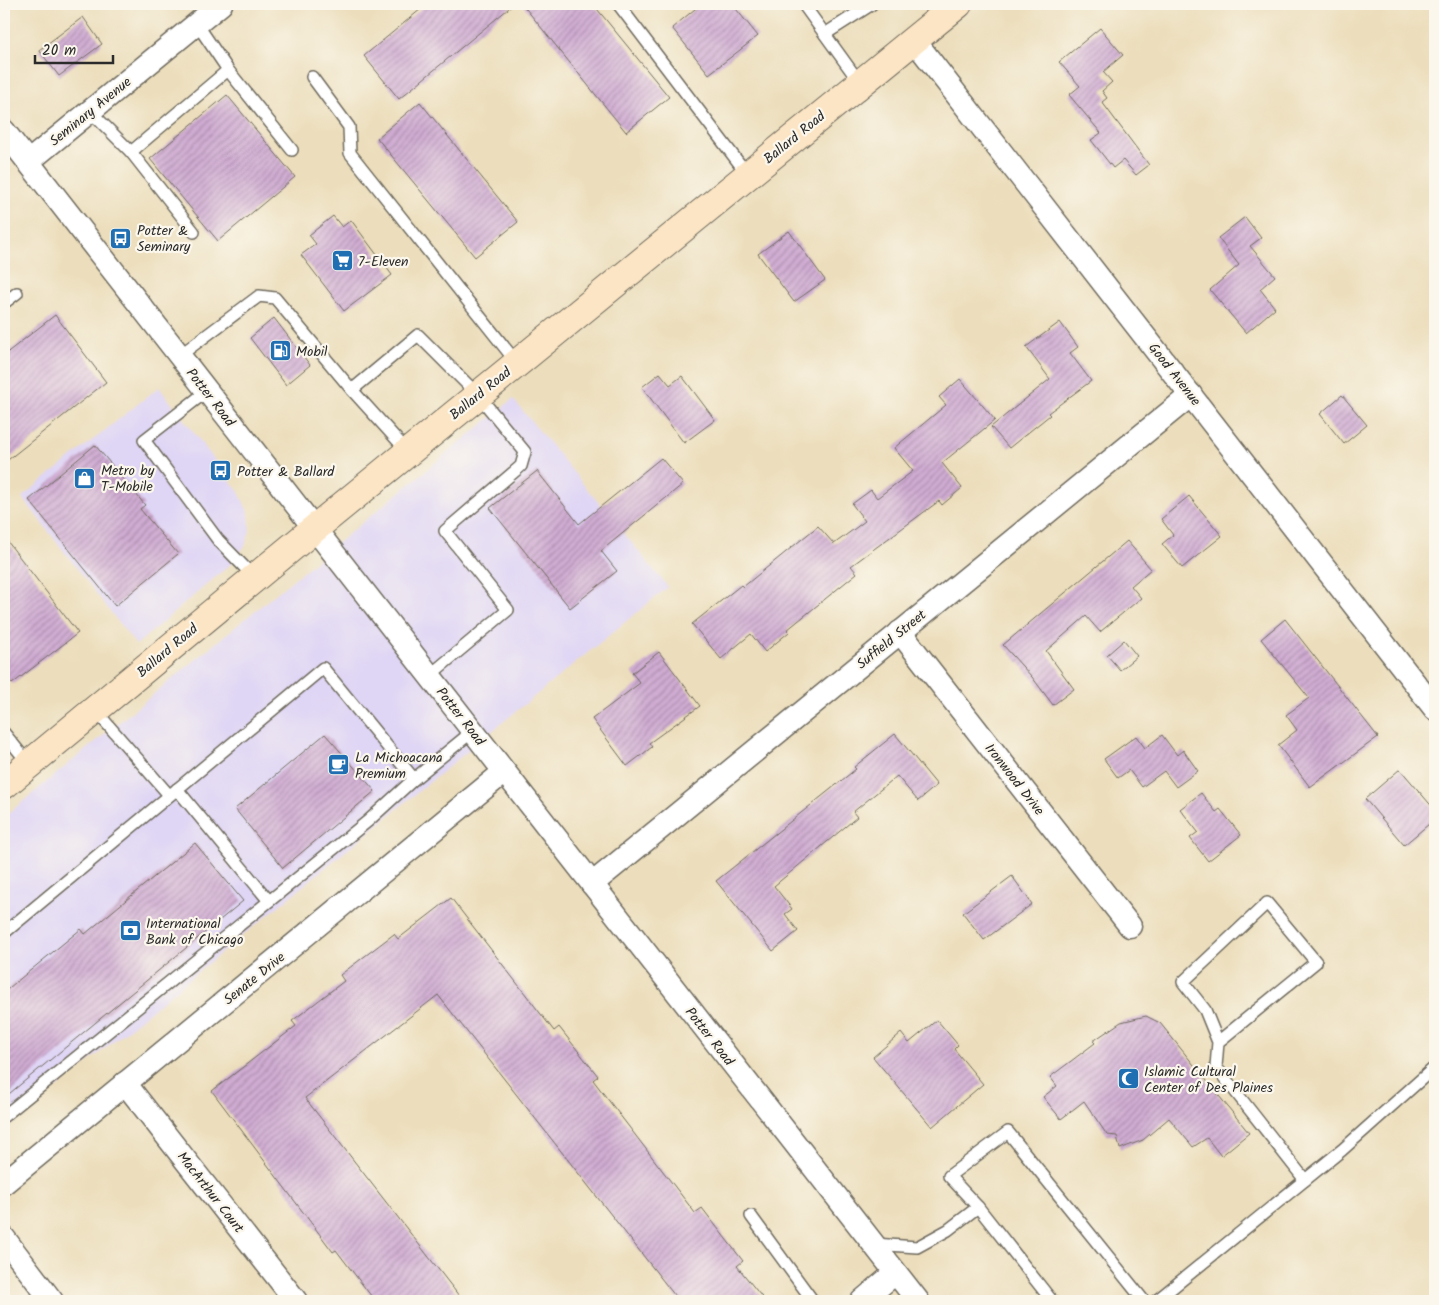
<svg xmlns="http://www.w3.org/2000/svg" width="1439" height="1305" viewBox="0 0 1439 1305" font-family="Kalam,sans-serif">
	<defs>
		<pattern id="building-hatch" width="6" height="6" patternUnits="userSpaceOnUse" patternTransform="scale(1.25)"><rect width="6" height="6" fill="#d0acd3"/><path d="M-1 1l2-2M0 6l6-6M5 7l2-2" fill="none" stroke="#a98cab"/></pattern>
	</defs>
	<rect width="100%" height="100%" fill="#fbf7ec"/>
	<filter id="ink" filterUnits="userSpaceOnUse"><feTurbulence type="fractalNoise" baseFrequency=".02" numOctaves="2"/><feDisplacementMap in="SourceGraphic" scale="10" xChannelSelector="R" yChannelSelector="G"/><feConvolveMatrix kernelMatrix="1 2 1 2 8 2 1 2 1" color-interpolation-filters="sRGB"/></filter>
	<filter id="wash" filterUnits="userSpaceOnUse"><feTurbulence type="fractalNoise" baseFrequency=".0096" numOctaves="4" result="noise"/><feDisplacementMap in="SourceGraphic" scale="20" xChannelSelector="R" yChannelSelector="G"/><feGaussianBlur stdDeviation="1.12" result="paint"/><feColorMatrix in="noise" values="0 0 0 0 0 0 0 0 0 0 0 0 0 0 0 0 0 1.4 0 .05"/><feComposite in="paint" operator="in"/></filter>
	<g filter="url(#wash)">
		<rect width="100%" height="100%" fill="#ecdebc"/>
		<g fill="#dfd5f5">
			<path d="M 159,387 L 239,492 L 249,514 L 250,530 L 245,546 L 232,563 L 136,645 L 22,497 Z"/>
			<path d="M 513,399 L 668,587 L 4,1131 L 4,817 Z"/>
		</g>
		<g id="blocks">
			<g fill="url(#building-hatch)">
				<path d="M 427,4 L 514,4 L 399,99 L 364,56 Z"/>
				<path d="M 522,4 L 593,4 L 669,97 L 626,132 Z"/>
				<path d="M 701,4 L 732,4 L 758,36 L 709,74 L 672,28 Z"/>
				<path d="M 83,17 L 102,44 L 59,76 L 39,50 Z"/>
				<path d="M 1100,28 L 1123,55 L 1103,72 L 1112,82 L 1102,91 L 1107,98 L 1102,102 L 1149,165 L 1136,175 L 1123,160 L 1113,168 L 1091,140 L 1101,133 L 1069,95 L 1080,86 L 1059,62 Z"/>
				<path d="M 227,95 L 295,177 L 218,241 L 150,159 Z"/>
				<path d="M 420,102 L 518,222 L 475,257 L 377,138 Z"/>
				<path d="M 333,216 L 342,227 L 351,220 L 392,275 L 344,311 L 301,255 L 316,244 L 309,235 Z"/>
				<path d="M 1245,217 L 1261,238 L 1250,246 L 1275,276 L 1260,289 L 1275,308 L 1246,333 L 1210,290 L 1239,265 L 1218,238 Z"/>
				<path d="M 789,231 L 825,280 L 794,302 L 758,254 Z"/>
				<path d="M 55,315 L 106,382 L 4,463 L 4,355 Z"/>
				<path d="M 274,318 L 310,365 L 286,385 L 250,338 Z"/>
				<path d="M 1060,322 L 1078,347 L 1070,353 L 1091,381 L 1048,413 L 1050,415 L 1009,448 L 991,427 L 1050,379 L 1026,347 Z"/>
				<path d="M 660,373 L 670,385 L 682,376 L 715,420 L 684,443 L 642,387 Z"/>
				<path d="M 960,379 L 995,420 L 942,463 L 962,488 L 942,505 L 939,501 L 851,566 L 857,573 L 787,630 L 789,632 L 765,652 L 751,634 L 721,659 L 692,624 L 741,585 L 743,587 L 818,526 L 834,544 L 865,521 L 852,504 L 871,490 L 877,498 L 913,471 L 894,448 L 946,405 L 939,397 Z"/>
				<path d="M 1342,395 L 1367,425 L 1344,444 L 1320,414 Z"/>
				<path d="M 95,445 L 145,505 L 140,509 L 178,554 L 115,606 L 29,500 Z"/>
				<path d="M 661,458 L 683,484 L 601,551 L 617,571 L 570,608 L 490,508 L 537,471 L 579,524 Z"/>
				<path d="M 1189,496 L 1222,536 L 1182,568 L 1162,544 L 1173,535 L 1161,519 Z"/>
				<path d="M 4,537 L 78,633 L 12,684 L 4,673 Z"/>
				<path d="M 1127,541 L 1151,569 L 1131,586 L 1141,598 L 1100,632 L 1086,616 L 1046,651 L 1074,689 L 1053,705 L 1032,677 L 1003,645 Z"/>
				<path d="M 1285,619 L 1378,737 L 1310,787 L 1278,745 L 1297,730 L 1286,715 L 1309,698 L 1261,639 Z"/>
				<path d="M 1124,640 L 1137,656 L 1120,670 L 1107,655 Z"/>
				<path d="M 659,652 L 700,706 L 649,743 L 652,747 L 627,766 L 592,719 L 640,683 L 632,673 Z"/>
				<path d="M 325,734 L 375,791 L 283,868 L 235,809 Z"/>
				<path d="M 895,734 L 937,785 L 918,801 L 897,776 L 853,812 L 857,817 L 774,886 L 792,909 L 785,914 L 798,931 L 773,951 L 716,881 L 856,769 L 854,767 Z"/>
				<path d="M 1162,735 L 1177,755 L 1183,750 L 1198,771 L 1176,787 L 1164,771 L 1142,787 L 1129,770 L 1118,778 L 1104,759 L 1136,736 L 1145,748 Z"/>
				<path d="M 1400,769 L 1435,810 L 1435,819 L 1404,845 L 1365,799 Z"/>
				<path d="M 1201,793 L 1216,812 L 1220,809 L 1241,835 L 1208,861 L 1190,838 L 1198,832 L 1180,809 Z"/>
				<path d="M 195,843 L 243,901 L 4,1098 L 4,992 L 81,929 L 85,934 Z"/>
				<path d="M 1012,876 L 1032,904 L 984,940 L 963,913 Z"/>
				<path d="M 451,898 L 554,1031 L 559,1027 L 598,1076 L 593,1080 L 695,1213 L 702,1208 L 743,1261 L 737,1266 L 765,1301 L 679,1301 L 438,995 L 305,1098 L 463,1301 L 375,1301 L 336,1250 L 333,1252 L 212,1091 L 296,1026 L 292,1021 L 344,981 L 340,975 L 394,934 L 398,939 Z"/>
				<path d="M 1146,1016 L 1160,1023 L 1249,1133 L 1221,1156 L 1207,1138 L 1193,1147 L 1169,1118 L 1143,1140 L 1120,1149 L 1117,1136 L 1107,1135 L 1084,1101 L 1061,1119 L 1043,1097 L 1057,1086 L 1050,1077 L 1095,1043 L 1093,1041 L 1121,1022 Z"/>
				<path d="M 937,1020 L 958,1045 L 954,1049 L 983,1084 L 932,1127 L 873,1057 L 901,1033 L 909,1043 Z"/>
			</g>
		</g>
	</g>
	<g filter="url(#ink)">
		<use href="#blocks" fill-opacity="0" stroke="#6f6a5e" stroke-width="1"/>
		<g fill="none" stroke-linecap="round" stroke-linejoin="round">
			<defs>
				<g id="lane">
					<path d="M 618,4 L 748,175"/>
					<path d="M 803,4 L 860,83"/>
					<path d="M 825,34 L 872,4"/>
					<path d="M 228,70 L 292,150"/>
					<path d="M 312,77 L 349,127 L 350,153 L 517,363"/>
					<path d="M 90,111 L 131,152 L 228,70 L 197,24"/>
					<path d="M 131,152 L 194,232"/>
					<path d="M 4,303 L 17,293"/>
					<path d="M 179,356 L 259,296 L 275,298 L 352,390 L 418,335 L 478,395 L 525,452 L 521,466 L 445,531 L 508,610 L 429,676"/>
					<path d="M 352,390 L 408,452"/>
					<path d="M 207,391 L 144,440 L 218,540 L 255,578"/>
					<path d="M 95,710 L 169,795"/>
					<path d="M 4,733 L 29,764"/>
					<path d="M 177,789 L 269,901"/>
					<path d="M 4,933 L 323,668 L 414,779 L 473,731"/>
					<path d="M 1218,1042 L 1316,962 L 1267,903 L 1183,982 L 1205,1010 L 1218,1042 L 1216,1067 L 1305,1180"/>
					<path d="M 4,1116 L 368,821 L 414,779"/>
					<path d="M 978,1207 L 949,1176 L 1008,1132 L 1144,1301"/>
					<path d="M 751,1216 L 813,1301"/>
					<path d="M 874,1244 L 917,1247 L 948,1230 L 978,1207 L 1052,1301"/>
					<path d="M 1156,1301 L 1342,1150 L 1435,1067"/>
				</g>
				<g id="street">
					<path d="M 914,40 L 1435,709"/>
					<path d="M 4,131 L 918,1301"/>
					<path d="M 28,162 L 221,4"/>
					<path d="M 900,632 L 1130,926"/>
					<path d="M 592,884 L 1191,395"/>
					<path d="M 125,1083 L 296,1301"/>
					<path d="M 4,1183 L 504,772"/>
					<path d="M 4,1238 L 52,1301"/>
					<path d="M 862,1301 L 895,1273"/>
				</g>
				<path id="secondary" d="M 4,785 L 314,529 L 958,4"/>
			</defs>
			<use href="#lane" stroke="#6f6a5e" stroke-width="14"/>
			<use href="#street" stroke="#6f6a5e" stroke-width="25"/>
			<use href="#secondary" stroke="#6f6a5e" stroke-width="30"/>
			<use href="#lane" stroke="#fff" stroke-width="11"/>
			<use href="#street" stroke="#fff" stroke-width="22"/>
			<use href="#secondary" stroke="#fce5c4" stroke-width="28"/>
		</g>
	</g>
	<defs>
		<symbol id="bus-square" viewBox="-11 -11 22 22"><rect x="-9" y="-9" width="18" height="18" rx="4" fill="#1f6fb2" stroke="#fbf7ec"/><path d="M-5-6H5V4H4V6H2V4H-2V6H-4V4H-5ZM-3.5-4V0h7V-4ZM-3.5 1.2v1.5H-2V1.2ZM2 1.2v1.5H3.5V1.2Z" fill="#fff"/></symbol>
		<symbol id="supermarket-square" viewBox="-11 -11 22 22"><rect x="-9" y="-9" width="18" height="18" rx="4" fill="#1f6fb2" stroke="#fbf7ec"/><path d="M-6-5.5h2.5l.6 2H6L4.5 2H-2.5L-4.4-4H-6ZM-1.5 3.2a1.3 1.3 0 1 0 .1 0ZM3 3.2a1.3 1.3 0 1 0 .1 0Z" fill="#fff"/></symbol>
		<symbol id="fuel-square" viewBox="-11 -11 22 22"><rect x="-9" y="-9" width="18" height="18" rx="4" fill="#1f6fb2" stroke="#fbf7ec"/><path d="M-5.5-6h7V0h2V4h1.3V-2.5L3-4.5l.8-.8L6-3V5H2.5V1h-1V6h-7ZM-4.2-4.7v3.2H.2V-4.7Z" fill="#fff"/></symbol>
		<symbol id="shop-square" viewBox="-11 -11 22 22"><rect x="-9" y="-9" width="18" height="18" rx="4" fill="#1f6fb2" stroke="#fbf7ec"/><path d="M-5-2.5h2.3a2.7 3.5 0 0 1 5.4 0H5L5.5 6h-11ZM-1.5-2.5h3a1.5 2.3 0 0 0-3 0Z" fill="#fff"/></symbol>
		<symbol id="cafe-square" viewBox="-11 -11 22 22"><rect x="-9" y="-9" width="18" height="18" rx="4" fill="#1f6fb2" stroke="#fbf7ec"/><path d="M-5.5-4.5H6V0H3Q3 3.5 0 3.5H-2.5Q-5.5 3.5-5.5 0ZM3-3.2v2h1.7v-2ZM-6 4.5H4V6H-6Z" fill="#fff"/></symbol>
		<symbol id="bank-square" viewBox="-11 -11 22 22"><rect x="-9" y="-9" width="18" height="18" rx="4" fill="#1f6fb2" stroke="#fbf7ec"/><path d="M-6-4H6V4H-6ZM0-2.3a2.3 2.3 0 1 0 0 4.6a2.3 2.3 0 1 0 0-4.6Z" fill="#fff"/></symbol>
		<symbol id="mosque-square" viewBox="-11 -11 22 22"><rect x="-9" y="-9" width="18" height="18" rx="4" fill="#1f6fb2" stroke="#fbf7ec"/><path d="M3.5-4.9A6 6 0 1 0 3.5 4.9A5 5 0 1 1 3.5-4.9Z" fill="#fff"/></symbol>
	</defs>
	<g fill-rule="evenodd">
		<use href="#bus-square" x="108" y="226" width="25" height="25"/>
		<use href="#supermarket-square" x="330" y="248" width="25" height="25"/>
		<use href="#fuel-square" x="268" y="338" width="25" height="25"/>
		<use href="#bus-square" x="208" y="458" width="25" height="25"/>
		<use href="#shop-square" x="72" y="466" width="25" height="25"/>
		<use href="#cafe-square" x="326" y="752" width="25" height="25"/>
		<use href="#bank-square" x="118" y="918" width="25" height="25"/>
		<use href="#mosque-square" x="1116" y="1066" width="25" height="25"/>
	</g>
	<g text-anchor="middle" stroke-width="4.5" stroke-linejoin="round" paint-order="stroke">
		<g font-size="14" fill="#2b2b2b" stroke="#fbf7ec">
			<text transform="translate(90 111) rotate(-39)" y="5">Seminary Avenue</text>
			<text transform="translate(794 137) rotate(-39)" y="5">Ballard Road</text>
			<text transform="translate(1175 374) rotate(52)" y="5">Good Avenue</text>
			<text transform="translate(480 393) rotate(-39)" y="5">Ballard Road</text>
			<text transform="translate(211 397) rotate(52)" y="5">Potter Road</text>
			<text transform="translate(891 639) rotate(-39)" y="5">Suffield Street</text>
			<text transform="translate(167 650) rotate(-40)" y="5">Ballard Road</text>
			<text transform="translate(461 716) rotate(52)" y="5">Potter Road</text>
			<text transform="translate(1015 779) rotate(52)" y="5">Ironwood Drive</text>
			<text transform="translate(254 978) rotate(-39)" y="5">Senate Drive</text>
			<text transform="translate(710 1036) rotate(52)" y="5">Potter Road</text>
			<text transform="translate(211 1192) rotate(52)" y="5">MacArthur Court</text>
		</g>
		<g font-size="14" fill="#2b2b2b" stroke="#fbf7ec" text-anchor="start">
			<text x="137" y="235">Potter &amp;<tspan x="137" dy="16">Seminary</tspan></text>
			<text x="358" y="266">7-Eleven</text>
			<text x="296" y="356">Mobil</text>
			<text x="101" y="475">Metro by<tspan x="101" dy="16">T-Mobile</tspan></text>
			<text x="237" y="476">Potter &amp; Ballard</text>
			<text x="355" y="762">La Michoacana<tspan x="355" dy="16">Premium</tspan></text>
			<text x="146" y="928">International<tspan x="146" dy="16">Bank of Chicago</tspan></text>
			<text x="1144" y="1076">Islamic Cultural<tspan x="1144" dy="16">Center of Des Plaines</tspan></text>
		</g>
	</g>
	<rect width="1439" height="1305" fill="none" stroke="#fbf7ec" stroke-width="20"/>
	<path d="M35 55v8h78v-8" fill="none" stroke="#2b2b2b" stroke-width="2.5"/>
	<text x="42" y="55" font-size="15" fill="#2b2b2b" stroke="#fbf7ec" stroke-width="4" paint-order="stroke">20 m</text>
</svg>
